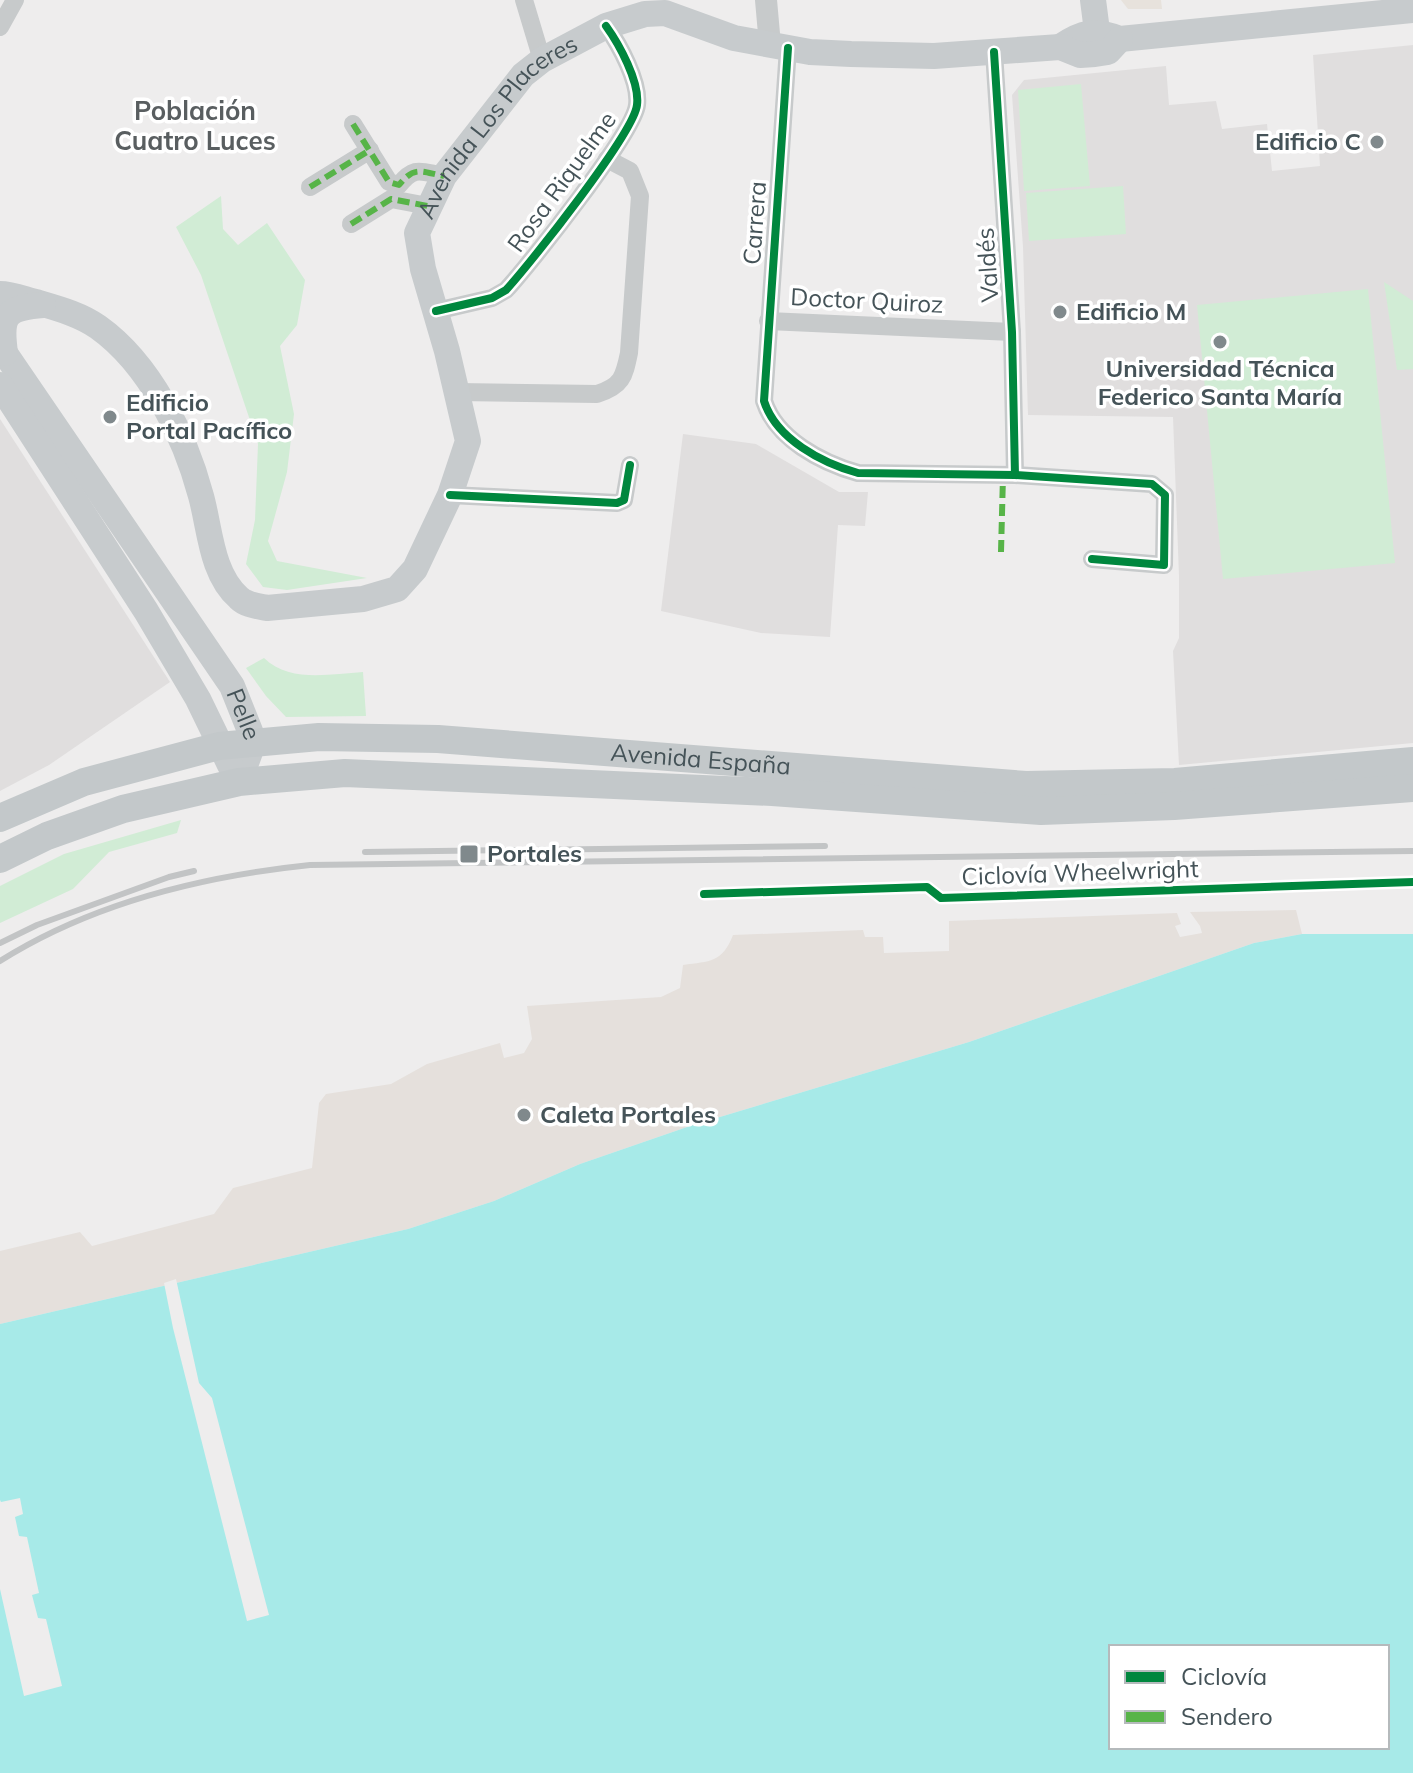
<svg xmlns="http://www.w3.org/2000/svg" width="1413" height="1773" viewBox="0 0 1413 1773" font-family="Mulish,sans-serif">
	<rect width="100%" height="100%" fill="#eeeded"/>
	<path fill="#e7e2dc" d="M 1121,0 L 1161,0 L 1162,9 L 1128,9 Z"/>
	<g fill="#e0dede">
		<path d="M 1413,45 L 1413,743 L 1179,765 L 1173,651 L 1179,638 L 1179,576 L 1173,417 L 1028,415 L 1023,247 L 1012,95 L 1024,80 L 1166,66 L 1169,105 L 1216,101 L 1222,129 L 1267,124 L 1272,171 L 1320,166 L 1313,55 Z"/>
		<path d="M 0,419 L 170,682 L 49,765 L 0,791 Z"/>
		<path d="M 683,434 L 756,444 L 839,492 L 868,492 L 865,526 L 838,525 L 830,637 L 761,633 L 661,611 Z"/>
	</g>
	<g fill="#d1ecd5">
		<path d="M 1081,84 L 1090,186 L 1024,191 L 1018,90 Z"/>
		<path d="M 1123,186 L 1126,234 L 1029,241 L 1026,193 Z"/>
		<path d="M 221,196 L 223,229 L 238,245 L 267,223 L 305,280 L 297,325 L 280,346 L 294,414 L 287,472 L 268,541 L 277,561 L 367,578 L 287,590 L 263,587 L 246,564 L 255,520 L 258,444 L 201,275 L 176,227 Z"/>
		<path d="M 1384,282 L 1413,301 L 1413,369 L 1397,370 Z"/>
		<path d="M 1368,289 L 1395,563 L 1223,579 L 1197,305 Z"/>
		<path d="M 264,658 C 290,683 329,674 363,672 L 366,716 L 286,717 L 266,696 L 246,668 Z"/>
		<path d="M 181,820 L 177,833 L 109,852 L 73,889 L 0,923 L 0,886 L 64,854 Z"/>
	</g>
	<path fill="#e5e0dc" d="M 1296,910 L 1302,934 L 1254,943 L 969,1042 L 690,1126 L 580,1164 L 494,1201 L 408,1229 L 0,1324 L 0,1251 L 80,1232 L 92,1246 L 214,1214 L 233,1188 L 312,1168 L 319,1103 L 326,1094 L 391,1084 L 427,1064 L 500,1043 L 504,1058 L 524,1053 L 532,1039 L 527,1006 L 661,997 L 680,988 L 683,965 C 710,961 722,963 733,935 L 863,930 L 865,937 L 883,937 L 884,953 L 949,951 L 949,921 L 1177,913 L 1181,924 L 1175,926 L 1180,937 L 1202,933 L 1200,926 L 1190,912 Z"/>
	<path fill="#a7eae8" fill-rule="evenodd" d="M 1302,934 L 1413,934 L 1413,1773 L 0,1773 L 0,1324 L 408,1229 L 494,1201 L 580,1164 L 690,1126 L 969,1042 L 1254,943 ZM 1111,1647 L 1387,1647 L 1387,1747 L 1111,1747 Z"/>
	<g fill="#eeeded">
		<path d="M 176,1279 L 199,1383 L 212,1398 L 269,1615 L 247,1621 L 173,1328 L 164,1283 Z"/>
		<path d="M 20,1498 L 23,1514 L 15,1517 L 19,1536 L 27,1537 L 39,1593 L 32,1595 L 38,1618 L 46,1619 L 62,1686 L 24,1696 L 0,1589 L 0,1500 L 1,1502 Z"/>
	</g>
	<g fill="none" stroke-linecap="round" stroke-linejoin="round">
		<g stroke="#c7cacb" stroke-width="18">
			<path d="M 524,0 L 542,60"/>
			<path d="M 0,27 L 15,0"/>
			<path d="M 788,48 L 764,401 C 776,439 822,463 858,473 L 1015,475 L 1152,484 L 1165,495 L 1164,565 L 1092,559"/>
			<path d="M 994,52 L 1012,332 L 1015,475"/>
			<path d="M 353,124 L 389,182 L 399,185 C 415,165 421,172 444,176"/>
			<path d="M 310,187 L 370,150"/>
			<path d="M 351,224 L 391,199 L 428,206"/>
			<path d="M 436,311 L 492,298 L 506,290 C 530,264 634,133 637,105 C 640,82 619,44 606,26"/>
			<path d="M 768,321 L 1012,332"/>
			<path d="M 457,392 L 597,394 C 622,386 624,377 629,353 L 640,196 L 630,171 L 607,159"/>
			<path d="M 450,495 L 617,503 L 624,500 L 630,465"/>
		</g>
		<path stroke="#c7cacb" stroke-width="22" d="M 766,0 L 770,45"/>
		<g stroke="#c7cbcd" stroke-width="26">
			<path d="M 1093,0 L 1097,31"/>
			<path d="M 1060,47 C 1082,32 1095,29 1120,39 L 1413,10"/>
			<path id="s1" d="M 0,294 C 12,294 24,299 36,302 C 56,308 80,314 98,327 C 150,364 185,436 201,496 C 210,528 211,574 239,598 C 246,605 257,606 267,608 L 363,599 L 397,589 L 415,569 L 450,495 L 468,441 L 447,351 L 423,269 L 417,233 L 444,176 L 523,75 L 542,60 L 606,26 L 645,14 L 665,13 L 734,38 L 810,52 L 851,54 L 934,56 L 1060,47 L 1080,55 L 1095,54 L 1108,52 L 1120,39"/>
			<path id="s2" d="M 0,346 L 232,686 L 254,741 L 239,782"/>
			<path d="M 5,353 C 0,315 5,308 43,305"/>
			<path d="M 0,385 L 146,611 L 198,699 L 230,765"/>
		</g>
		<g stroke="#c3c8ca" stroke-width="28">
			<path id="s3" d="M 0,818 L 84,782 L 219,746 L 319,737 L 438,739 L 1026,785 L 1175,782 L 1413,761"/>
			<path d="M 0,859 L 47,836 L 123,809 L 239,782 L 345,773 L 772,792 L 1041,811 L 1174,806 L 1413,788"/>
		</g>
		<g stroke="#c2c4c5" stroke-width="6">
			<path d="M 365,852 L 825,846"/>
			<path d="M 0,943 L 37,925 L 169,877 L 194,871"/>
			<path d="M 0,961 C 92,903 203,876 310,865 L 1413,851"/>
		</g>
		<g stroke="#57b448" stroke-width="6" stroke-dasharray="12 6" stroke-linecap="butt">
			<path d="M 353,124 L 389,182 L 399,185 C 415,165 421,172 444,176"/>
			<path d="M 310,187 L 370,150"/>
			<path d="M 351,224 L 391,199 L 428,206"/>
			<path d="M 1001,552 L 1003,476"/>
		</g>
		<defs>
			<g id="cycleway">
				<path d="M 788,48 L 764,401 C 776,439 822,463 858,473 L 1015,475 L 1152,484 L 1165,495 L 1164,565 L 1092,559"/>
				<path d="M 994,52 L 1012,332 L 1015,475"/>
				<path d="M 436,311 L 492,298 L 506,290 C 530,264 634,133 637,105 C 640,82 619,44 606,26"/>
				<path d="M 450,495 L 617,503 L 624,500 L 630,465"/>
				<path d="M 704,894 L 927,887 L 941,898 L 1413,882"/>
			</g>
		</defs>
		<use href="#cycleway" stroke="#fff" stroke-width="13"/>
		<use href="#cycleway" stroke="#00873e" stroke-width="8"/>
	</g>
	<g fill="#80898c" stroke="#fff" stroke-width="3">
		<circle cx="1377" cy="142" r="8"/>
		<circle cx="1060" cy="312" r="8"/>
		<circle cx="1220" cy="342" r="8"/>
		<circle cx="110" cy="417" r="8"/>
		<rect x="459" y="844" width="20" height="20" rx="4"/>
		<circle cx="524" cy="1115" r="8"/>
	</g>
	<g text-anchor="middle" stroke-width="7" stroke-linejoin="round" paint-order="stroke">
		<g font-size="24" fill="#455358" stroke="#fff">
			<text dy="8" stroke="none"><textPath href="#s1" startOffset="1094">Avenida Los Placeres</textPath></text>
			<text transform="translate(562 182) rotate(-54)" y="8">Rosa Riquelme</text>
			<text transform="translate(755 223) rotate(-86)" y="8">Carrera</text>
			<text transform="translate(988 265) rotate(-94)" y="8">Valdés</text>
			<text transform="translate(867 301) rotate(3)" y="8">Doctor Quiroz</text>
			<text dy="8" stroke="none"><textPath href="#s2" startOffset="442">Pelle</textPath></text>
			<text dy="8" stroke="none"><textPath href="#s3" startOffset="714">Avenida España</textPath></text>
			<text transform="translate(1080 873) rotate(-2)" y="8">Ciclovía Wheelwright</text>
		</g>
		<g font-size="24" font-weight="bold" fill="#455358" stroke="#fff" text-anchor="start">
			<text x="1361" y="150" text-anchor="end">Edificio C</text>
			<text x="1076" y="320">Edificio M</text>
			<text x="1220" y="377" text-anchor="middle">Universidad Técnica<tspan x="1220" dy="28">Federico Santa María</tspan></text>
			<text x="126" y="411">Edificio<tspan x="126" dy="28">Portal Pacífico</tspan></text>
			<text x="487" y="862">Portales</text>
			<text x="540" y="1123">Caleta Portales</text>
		</g>
		<g font-size="26" font-weight="bold" fill="#595e60" stroke="#fff">
			<text x="195" y="120">Población<tspan x="195" dy="30">Cuatro Luces</tspan></text>
		</g>
	</g>
	<rect x="1109" y="1645" width="280" height="104" fill="#ffffff" stroke="#b5babc" stroke-width="2"/>
	<rect x="1125" y="1671" width="40" height="12" fill="#00873e" stroke="#b5babc" stroke-width="2"/>
	<text x="1181" y="1685" font-size="24" fill="#455358">Ciclovía</text>
	<rect x="1125" y="1711" width="40" height="12" fill="#57b448" stroke="#b5babc" stroke-width="2"/>
	<text x="1181" y="1725" font-size="24" fill="#455358">Sendero</text>
</svg>
